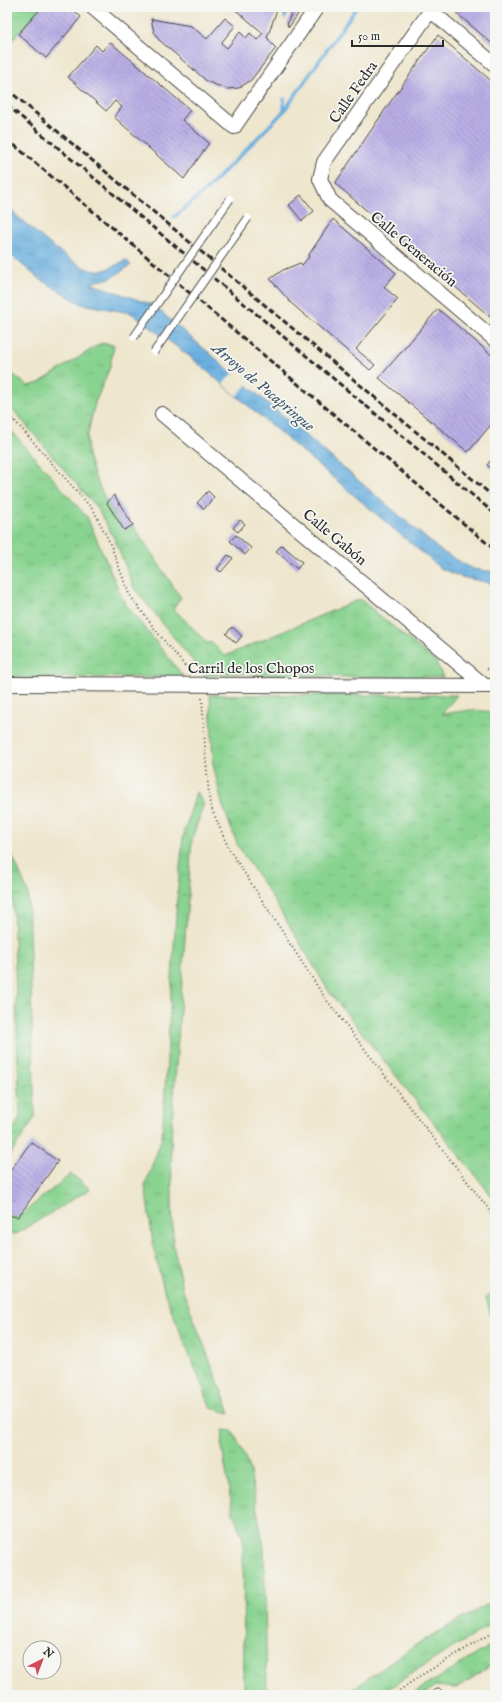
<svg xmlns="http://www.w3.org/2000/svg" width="502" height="1702" viewBox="0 0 502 1702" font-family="'IM FELL English',serif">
	<defs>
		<pattern id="grass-tufts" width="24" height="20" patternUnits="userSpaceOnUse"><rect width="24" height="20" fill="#89d390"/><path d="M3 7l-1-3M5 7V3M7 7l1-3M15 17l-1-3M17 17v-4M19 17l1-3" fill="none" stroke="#76b57c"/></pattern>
		<pattern id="water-ripples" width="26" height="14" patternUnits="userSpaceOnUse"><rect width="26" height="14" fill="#68aede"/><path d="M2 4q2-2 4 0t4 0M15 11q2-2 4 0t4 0" fill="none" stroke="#568eb4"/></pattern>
		<pattern id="building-back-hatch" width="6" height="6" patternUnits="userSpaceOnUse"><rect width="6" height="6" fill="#b9afe6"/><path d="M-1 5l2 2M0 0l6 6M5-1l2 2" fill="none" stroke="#978fbb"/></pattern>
	</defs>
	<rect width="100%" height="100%" fill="#f6f6f2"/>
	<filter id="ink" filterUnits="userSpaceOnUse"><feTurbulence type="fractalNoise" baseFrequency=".025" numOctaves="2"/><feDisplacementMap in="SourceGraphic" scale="8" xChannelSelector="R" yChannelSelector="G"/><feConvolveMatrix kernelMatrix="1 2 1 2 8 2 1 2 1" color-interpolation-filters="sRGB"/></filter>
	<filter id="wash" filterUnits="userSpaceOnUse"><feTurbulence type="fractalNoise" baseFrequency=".012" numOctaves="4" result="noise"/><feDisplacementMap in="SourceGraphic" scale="16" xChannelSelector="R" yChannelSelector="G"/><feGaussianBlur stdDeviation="0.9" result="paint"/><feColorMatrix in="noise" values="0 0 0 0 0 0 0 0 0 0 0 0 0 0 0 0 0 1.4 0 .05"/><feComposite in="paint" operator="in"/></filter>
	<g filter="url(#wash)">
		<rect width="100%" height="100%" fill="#eee6cd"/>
		<g fill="url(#grass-tufts)" stroke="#5a7f5e">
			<path d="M 7,7 L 42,7 L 7,46 Z"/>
			<path d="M 101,343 L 114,345 L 110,367 L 95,403 L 87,438 L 88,455 L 94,475 L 107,503 L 124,530 L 133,525 L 181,598 L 173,608 L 207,643 L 211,642 L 225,656 L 360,599 L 436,662 L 443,677 L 346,677 L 233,673 L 205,676 L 134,588 L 115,540 L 97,508 L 7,403 L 7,370 L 28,386 L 39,383 Z"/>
			<path d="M 7,426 L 87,517 L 124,602 L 184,677 L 7,678 Z"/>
			<path d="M 210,695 L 457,695 L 442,714 L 470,710 L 495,712 L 495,1200 L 330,993 L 270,894 L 238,846 L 222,804 L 213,764 Z"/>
			<path d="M 196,792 L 204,804 L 192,839 L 171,1138 L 173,1243 L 182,1288 L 230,1413 L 211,1408 L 165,1294 L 154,1250 L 145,1186 L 162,1137 L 177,898 L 183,837 Z"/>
			<path d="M 7,843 L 28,893 L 35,1117 L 7,1160 L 7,1139 L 20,1118 L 12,879 L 7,869 Z"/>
			<path d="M 71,1174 L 90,1189 L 16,1234 L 7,1233 L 7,1215 L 18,1217 Z"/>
			<path d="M 495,1291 L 495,1316 L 491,1317 L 486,1297 Z"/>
			<path d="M 223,1430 L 233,1431 L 249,1466 L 264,1548 L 267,1695 L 244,1695 L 243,1539 L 233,1513 L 222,1447 Z"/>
			<path d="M 495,1600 L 495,1622 L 415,1671 L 380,1695 L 344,1695 L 417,1644 Z"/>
			<path d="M 495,1643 L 495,1663 L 457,1688 L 436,1686 L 422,1695 L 410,1695 Z"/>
		</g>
		<path fill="url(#water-ripples)" stroke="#4a6c84" d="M 7,207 C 26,223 74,270 97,271 C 107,271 117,264 126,260 L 131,265 L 111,278 L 90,283 L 153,305 L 441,551 L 473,569 L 495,572 L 495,584 L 461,577 L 440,568 L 188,355 L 131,313 L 81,304 L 38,278 L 7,252 Z"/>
		<path fill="#eee6cd" d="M 233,373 L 247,384 L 237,396 L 223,384 Z"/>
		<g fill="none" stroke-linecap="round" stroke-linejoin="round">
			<g stroke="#68aede" stroke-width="3.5">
				<path d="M 285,17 L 288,7"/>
				<path d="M 284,111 L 357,7"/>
				<path d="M 174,217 L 206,190 L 284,111 L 284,99"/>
			</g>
		</g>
		<g id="blocks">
			<g fill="url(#building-back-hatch)">
				<path d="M 42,7 L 70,7 L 81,17 L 46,58 L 18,34 Z"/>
				<path d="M 232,7 L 278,7 L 267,38 L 269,39 L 269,41 L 276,48 L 251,80 L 239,88 L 227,89 L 208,82 L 159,40 L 154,32 L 151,19 L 191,26 L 207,39 L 225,18 L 235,26 L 221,43 L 227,48 L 240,32 L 246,38 L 250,33 L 257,40 L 263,33 Z"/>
				<path d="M 293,7 L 303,7 L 289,27 L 287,25 Z"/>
				<path d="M 457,7 L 495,7 L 495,46 L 454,11 Z"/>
				<path d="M 438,35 L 495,84 L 495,321 L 337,185 L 336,182 L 391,101 Z"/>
				<path d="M 110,42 L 190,110 L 182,120 L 209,143 L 184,179 L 114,117 L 122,107 L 115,101 L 106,111 L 68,77 L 96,45 L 102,51 Z"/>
				<path d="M 301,195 L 314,211 L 302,221 L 289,205 Z"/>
				<path d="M 333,219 L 396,273 L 384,287 L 398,299 L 356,349 L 375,365 L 370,370 L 292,304 L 270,279 L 283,270 L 300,263 L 302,265 L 309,257 L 308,256 Z"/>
				<path d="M 438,309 L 495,358 L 495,420 L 468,452 L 379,378 Z"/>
				<path d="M 495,455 L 495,471 L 487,465 Z"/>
				<path d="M 208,491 L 214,497 L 204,509 L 197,503 Z"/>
				<path d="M 114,495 L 133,525 L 124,530 L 107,503 Z"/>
				<path d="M 240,520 L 245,524 L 238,532 L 233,528 Z"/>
				<path d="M 236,535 L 251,548 L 245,555 L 230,541 Z"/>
				<path d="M 282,545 L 302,562 L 297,569 L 276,551 Z"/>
				<path d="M 228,555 L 233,558 L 221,572 L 217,569 Z"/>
				<path d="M 232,627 L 242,636 L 236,643 L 226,634 Z"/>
				<path d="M 31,1142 L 58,1161 L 18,1217 L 7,1215 L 7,1175 Z"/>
			</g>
		</g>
	</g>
	<g filter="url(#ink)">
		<use href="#blocks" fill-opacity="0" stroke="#484743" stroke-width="1"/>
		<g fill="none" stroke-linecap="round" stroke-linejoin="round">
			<defs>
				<path id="service" d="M 435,1695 L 438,1693 L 441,1695"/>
				<g id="minor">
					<path d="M 92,7 L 234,127 L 317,7"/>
					<path d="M 433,7 L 324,162 L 320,179 L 330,200 L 495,340"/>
					<path d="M 430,10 L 495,65"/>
					<path d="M 162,414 L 485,686"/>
					<path d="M 7,684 L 495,686"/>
				</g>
			</defs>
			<use href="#service" stroke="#484743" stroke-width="9"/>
			<use href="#minor" stroke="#484743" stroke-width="16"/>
			<g stroke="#484743" stroke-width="2" stroke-dasharray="1 3" stroke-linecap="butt">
				<path d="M 7,412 L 94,511 L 110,543 L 129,594 L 157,632 L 190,672"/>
				<path d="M 7,426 L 14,421"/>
				<path d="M 487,669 L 495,671"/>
				<path d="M 202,698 L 206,762 L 210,805 L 229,849 L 325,998 L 487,1207 L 495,1221"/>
				<path d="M 393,1695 L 420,1676 L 495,1631"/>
			</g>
			<use href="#service" stroke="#fff" stroke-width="7"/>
			<use href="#minor" stroke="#fff" stroke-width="14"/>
			<g stroke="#2b2b2b" stroke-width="3" stroke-dasharray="6 3" stroke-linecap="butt">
				<path d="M 7,89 L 495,498"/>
				<path d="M 7,105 L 495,514"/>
				<path d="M 7,139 L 495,550"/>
			</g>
			<defs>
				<g id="service-bridge">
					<path d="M 134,337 L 230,199"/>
					<path d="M 154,352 L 248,218"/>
				</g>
			</defs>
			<use href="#service-bridge" stroke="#484743" stroke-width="9" stroke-linecap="butt"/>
			<use href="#service-bridge" stroke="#fff" stroke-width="7"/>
		</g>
	</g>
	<g text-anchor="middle" stroke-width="3.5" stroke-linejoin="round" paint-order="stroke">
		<g font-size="15" fill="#2b2b2b" stroke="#f6f6f2">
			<text transform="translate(353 92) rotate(-55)" y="5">Calle Fedra</text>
			<text transform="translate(414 249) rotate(40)" y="5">Calle Generación</text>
			<text transform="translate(335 537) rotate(40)" y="5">Calle Gabón</text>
			<text x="251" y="673">Carril de los Chopos</text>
		</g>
		<g font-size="16" font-style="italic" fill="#40596a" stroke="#f6f6f2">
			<text transform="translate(264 386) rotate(40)" y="6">Arroyo de Pocapringue</text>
		</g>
	</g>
	<rect width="502" height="1702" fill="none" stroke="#f6f6f2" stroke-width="24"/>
	<g transform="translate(42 1660) rotate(42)"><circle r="19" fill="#f6f6f2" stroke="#a5a5a2"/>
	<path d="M0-3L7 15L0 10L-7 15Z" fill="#d1495b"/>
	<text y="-6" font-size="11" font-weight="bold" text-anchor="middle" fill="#2b2b2b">N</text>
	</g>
	<path d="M352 40v6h91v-6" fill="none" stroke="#2b2b2b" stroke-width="2"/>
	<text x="358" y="40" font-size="12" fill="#2b2b2b" stroke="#f6f6f2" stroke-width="3" paint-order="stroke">50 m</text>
</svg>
